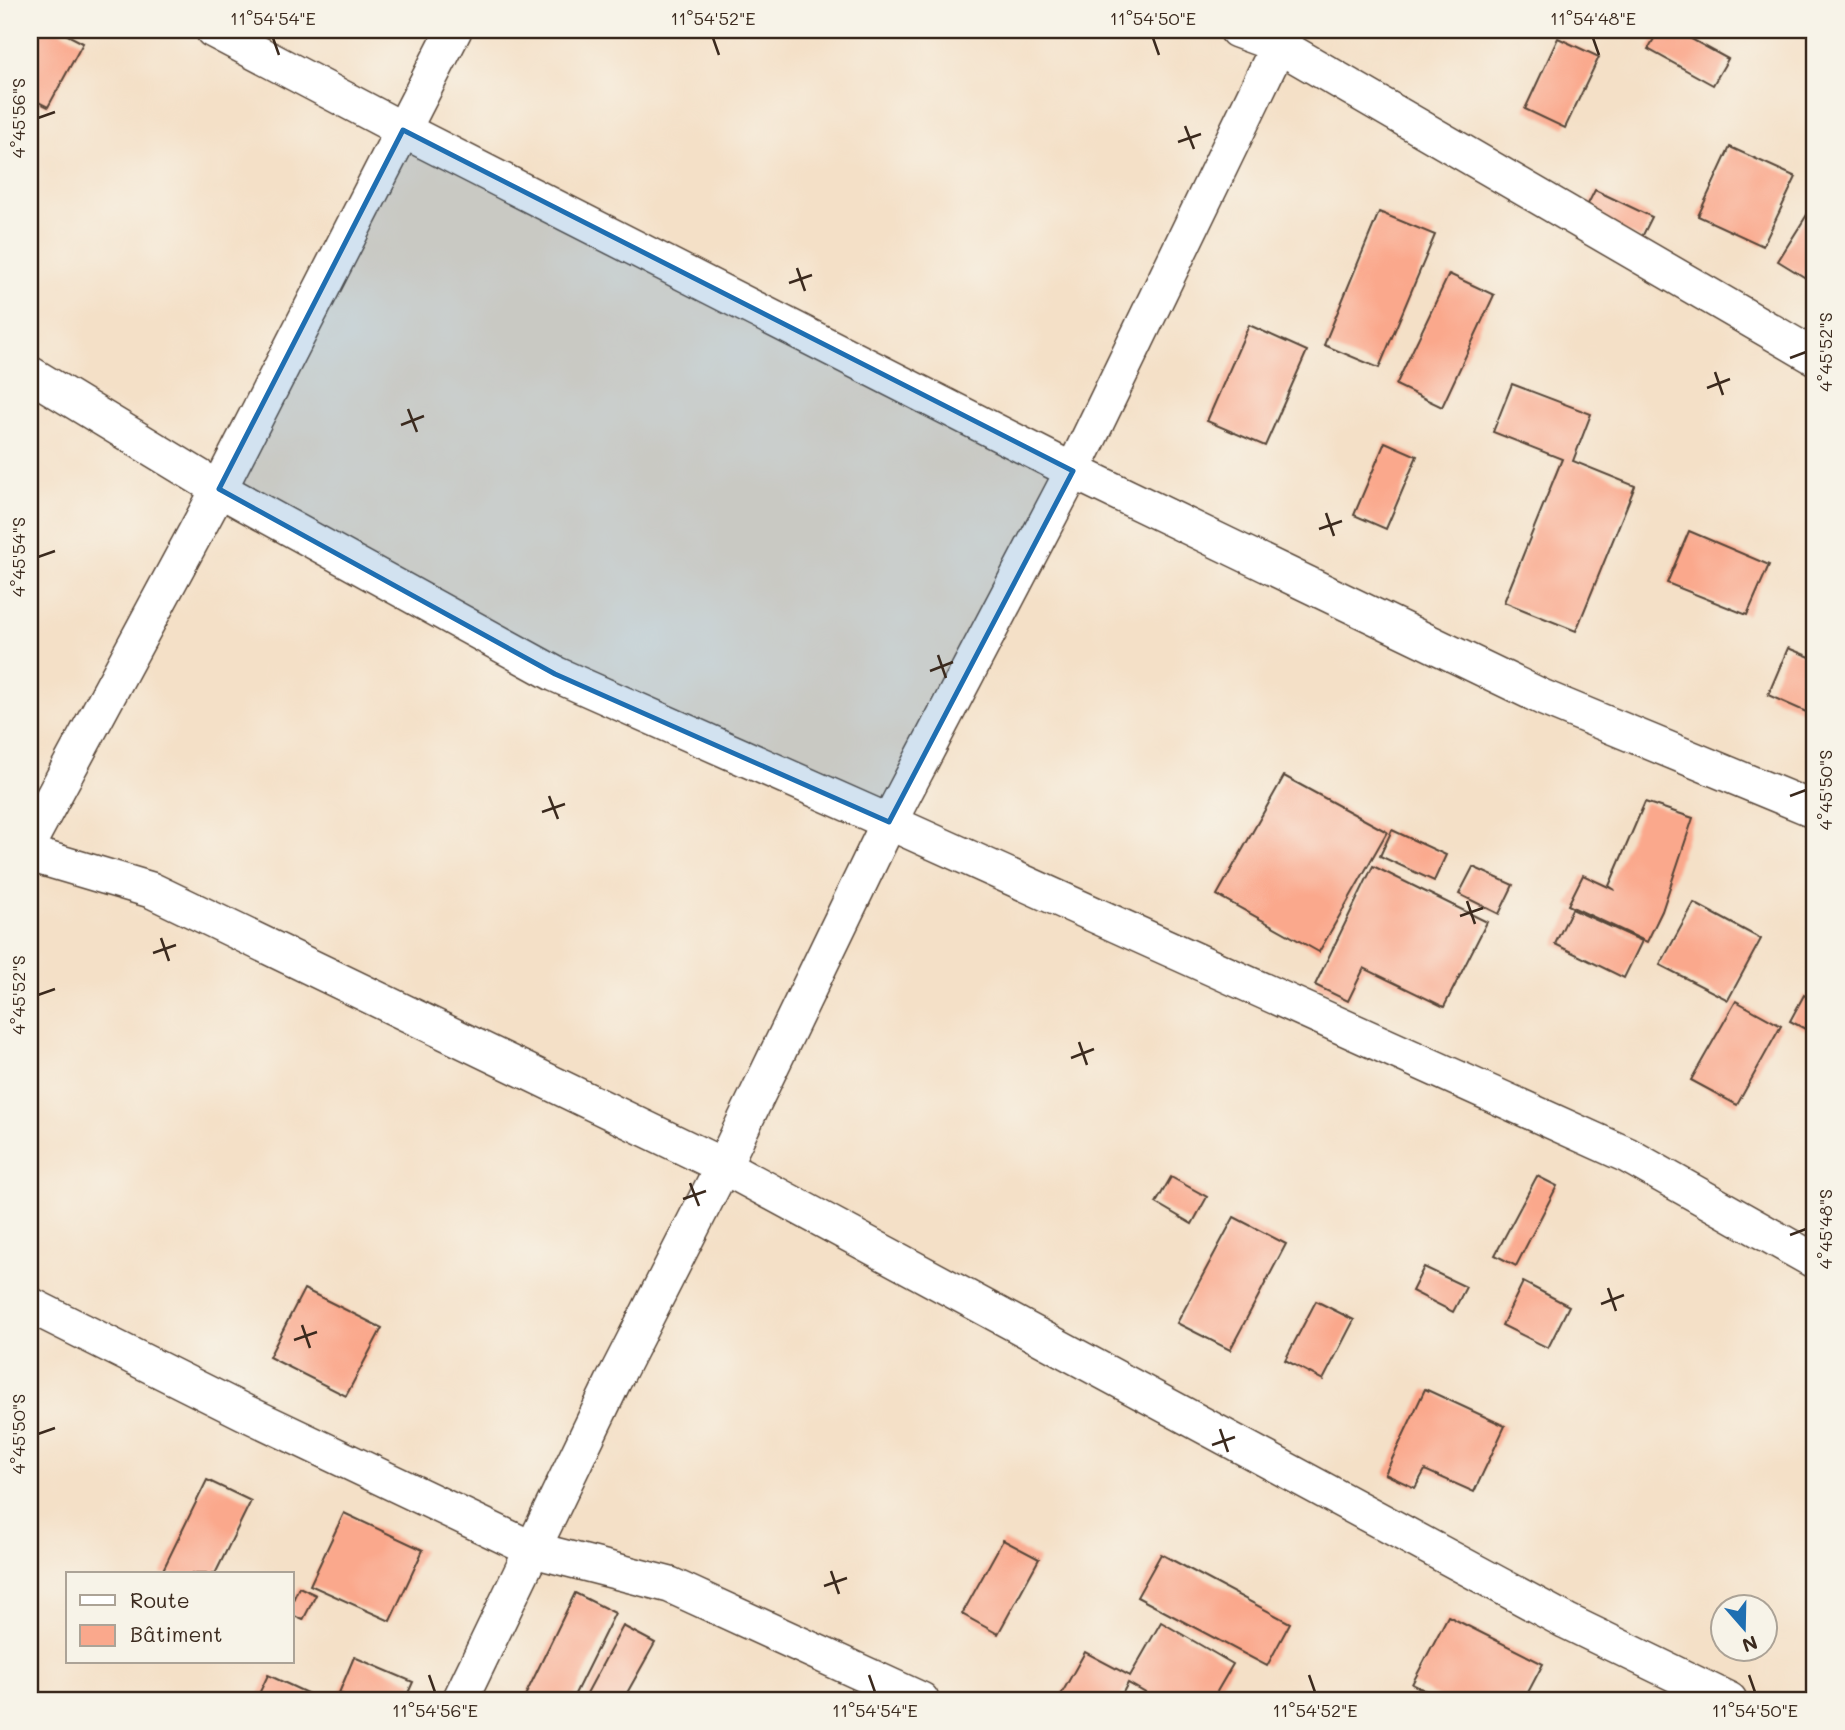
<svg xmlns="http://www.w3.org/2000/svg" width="1845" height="1730" viewBox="0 0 1845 1730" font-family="Mali,sans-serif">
	<rect width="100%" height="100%" fill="#f7f3e8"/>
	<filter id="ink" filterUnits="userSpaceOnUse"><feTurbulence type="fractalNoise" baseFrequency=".0143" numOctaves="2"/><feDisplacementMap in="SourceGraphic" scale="14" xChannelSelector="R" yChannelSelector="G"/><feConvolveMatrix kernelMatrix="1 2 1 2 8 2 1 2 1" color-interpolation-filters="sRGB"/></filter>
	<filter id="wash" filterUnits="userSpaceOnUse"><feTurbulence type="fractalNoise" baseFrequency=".00686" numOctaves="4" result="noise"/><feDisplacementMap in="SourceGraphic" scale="28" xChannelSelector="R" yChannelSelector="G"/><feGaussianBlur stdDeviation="1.57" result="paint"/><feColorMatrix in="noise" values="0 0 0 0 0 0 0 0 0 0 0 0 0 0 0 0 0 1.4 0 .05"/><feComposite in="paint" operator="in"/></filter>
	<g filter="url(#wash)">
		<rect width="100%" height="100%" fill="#f4e0c7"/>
		<g id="blocks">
			<g fill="#faa88c">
				<path d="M 30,30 L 58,30 L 83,43 L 48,107 L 30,98 Z"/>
				<path d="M 1659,30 L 1675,30 L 1728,59 L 1713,85 L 1648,49 Z"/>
				<path d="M 1558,38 L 1599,57 L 1565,128 L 1525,109 Z"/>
				<path d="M 1730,147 L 1796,177 L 1763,246 L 1698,216 Z"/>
				<path d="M 1595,190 L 1652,217 L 1641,239 L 1584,212 Z"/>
				<path d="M 1815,202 L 1815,281 L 1814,283 L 1778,261 Z"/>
				<path d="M 1379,212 L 1435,235 L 1379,368 L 1324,345 Z"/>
				<path d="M 1449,274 L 1494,295 L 1442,407 L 1396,385 Z"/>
				<path d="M 1249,325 L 1307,351 L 1265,446 L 1207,421 Z"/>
				<path d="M 1512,384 L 1591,414 L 1573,461 L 1635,486 L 1576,631 L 1504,602 L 1562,459 L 1493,432 Z"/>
				<path d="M 1385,442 L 1417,456 L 1386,529 L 1354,515 Z"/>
				<path d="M 1689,531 L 1769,565 L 1747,615 L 1667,583 Z"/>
				<path d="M 1788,648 L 1815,659 L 1813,715 L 1768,695 Z"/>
				<path d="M 1284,776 L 1387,832 L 1319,952 L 1217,895 Z"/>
				<path d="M 1645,802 L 1693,818 L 1662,911 L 1647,942 L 1568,905 L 1583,875 L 1615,890 L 1609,886 Z"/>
				<path d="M 1392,830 L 1446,855 L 1434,881 L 1380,856 Z"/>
				<path d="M 1373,866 L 1487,922 L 1444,1007 L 1364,968 L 1348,1001 L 1315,985 Z"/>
				<path d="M 1473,867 L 1513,885 L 1499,914 L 1459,894 Z"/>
				<path d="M 1694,903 L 1761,939 L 1728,1000 L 1660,965 Z"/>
				<path d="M 1572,909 L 1642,941 L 1624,978 L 1555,944 Z"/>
				<path d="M 1804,995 L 1815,1002 L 1815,1034 L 1790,1021 Z"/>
				<path d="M 1736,1001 L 1781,1026 L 1737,1105 L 1691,1080 Z"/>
				<path d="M 1537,1176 L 1557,1186 L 1516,1266 L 1495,1255 Z"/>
				<path d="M 1171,1177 L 1207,1197 L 1192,1224 L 1156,1203 Z"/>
				<path d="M 1234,1217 L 1286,1244 L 1230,1350 L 1177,1323 Z"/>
				<path d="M 1424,1267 L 1466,1287 L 1453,1312 L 1412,1291 Z"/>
				<path d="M 1523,1282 L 1569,1306 L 1548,1348 L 1502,1325 Z"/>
				<path d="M 304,1289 L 382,1328 L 346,1396 L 269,1357 Z"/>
				<path d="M 1316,1301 L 1354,1320 L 1323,1380 L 1285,1360 Z"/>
				<path d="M 1425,1389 L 1505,1426 L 1474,1492 L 1425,1470 L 1415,1488 L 1385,1474 Z"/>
				<path d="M 207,1480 L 251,1501 L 215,1574 L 161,1574 Z"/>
				<path d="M 344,1513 L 423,1550 L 390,1621 L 310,1585 Z"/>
				<path d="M 1003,1540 L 1039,1559 L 998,1634 L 962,1614 Z"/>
				<path d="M 1161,1554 L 1290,1623 L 1267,1666 L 1137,1597 Z"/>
				<path d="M 299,1587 L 316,1595 L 303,1620 L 292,1615 L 292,1602 Z"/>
				<path d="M 575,1593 L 615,1613 L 572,1700 L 523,1700 Z"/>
				<path d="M 1448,1616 L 1543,1664 L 1524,1700 L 1444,1700 L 1412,1684 Z"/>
				<path d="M 1161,1622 L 1233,1664 L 1212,1700 L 1158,1700 L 1128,1683 L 1119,1700 L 1058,1700 L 1085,1652 L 1130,1676 Z"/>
				<path d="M 623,1626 L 655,1643 L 623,1700 L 596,1700 L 586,1695 Z"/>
				<path d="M 354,1657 L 413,1682 L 405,1700 L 356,1700 L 339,1693 Z"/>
				<path d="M 268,1675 L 322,1700 L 256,1700 Z"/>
			</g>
		</g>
	</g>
	<g filter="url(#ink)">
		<use href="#blocks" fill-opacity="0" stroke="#574537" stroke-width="2"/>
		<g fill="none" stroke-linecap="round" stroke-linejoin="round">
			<defs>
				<g id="street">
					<path d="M 213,30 L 403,130 L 1073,471 L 1544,698 L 1815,810"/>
					<path d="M 1237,30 L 1278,45 L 1815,357"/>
					<path d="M 30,374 L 219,489 L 555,674 L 889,822 L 1627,1155 L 1815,1261"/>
					<path d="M 30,840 L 219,489 L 454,30"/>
					<path d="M 30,854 L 151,890 L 723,1166 L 1566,1621 L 1729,1700"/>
					<path d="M 30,1305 L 244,1412 L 534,1550 L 670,1585 L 921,1700"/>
					<path d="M 460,1700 L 613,1382 L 723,1166 L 889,822 L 1073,471 L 1286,30"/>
				</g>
			</defs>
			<use href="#street" stroke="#574537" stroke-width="38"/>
			<use href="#street" stroke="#fff" stroke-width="35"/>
		</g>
	</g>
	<path fill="#1f6fb2" fill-opacity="0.2" stroke="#1f6fb2" stroke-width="5" stroke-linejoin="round" d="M 403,130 L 1073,471 L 889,822 L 555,674 L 219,489 Z"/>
	<path fill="none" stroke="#3b2a1e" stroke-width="2.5" d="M 273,38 L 279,55M 713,38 L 719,55M 1153,38 L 1159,55M 1593,38 L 1599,55M 38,118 L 55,112M 1185,126 L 1194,149M 1178,142 L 1201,134M 797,268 L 805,291M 789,283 L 812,275M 1790,358 L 1806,352M 1715,372 L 1723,395M 1707,388 L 1730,379M 408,409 L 417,432M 401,425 L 424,416M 1326,513 L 1334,536M 1319,529 L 1342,521M 38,557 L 55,551M 938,655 L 946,678M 930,671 L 953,662M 549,796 L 558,819M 1790,796 L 1806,790M 542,812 L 565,804M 1467,901 L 1475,924M 1460,916 L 1483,908M 161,938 L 169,961M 153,953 L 176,945M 38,995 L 55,989M 1079,1042 L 1087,1065M 1071,1058 L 1094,1049M 690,1183 L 699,1206M 683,1199 L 706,1191M 1790,1235 L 1806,1229M 1608,1288 L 1616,1311M 1601,1304 L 1624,1295M 302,1325 L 310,1348M 294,1340 L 317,1332M 1220,1429 L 1228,1452M 38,1434 L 55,1428M 1212,1445 L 1235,1437M 831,1571 L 839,1594M 824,1586 L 847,1578M 429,1675 L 435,1692M 869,1675 L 875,1692M 1309,1675 L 1315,1692M 1749,1675 L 1755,1692"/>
	<rect width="1845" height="1730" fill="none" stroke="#f7f3e8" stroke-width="77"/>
	<rect x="66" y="1572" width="228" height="91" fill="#f7f3e8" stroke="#aca397" stroke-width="2"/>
	<rect x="80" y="1595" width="35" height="10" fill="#ffffff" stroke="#aca397" stroke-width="2"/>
	<text x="130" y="1608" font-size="21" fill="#3b2a1e">Route</text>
	<rect x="80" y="1625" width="35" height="21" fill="#faa88c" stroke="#aca397" stroke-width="2"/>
	<text x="130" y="1642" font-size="21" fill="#3b2a1e">Bâtiment</text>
	<g transform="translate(1744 1628) rotate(160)"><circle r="33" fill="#f7f3e8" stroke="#aca397" stroke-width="2"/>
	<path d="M0-5L12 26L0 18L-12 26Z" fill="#1f6fb2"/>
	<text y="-10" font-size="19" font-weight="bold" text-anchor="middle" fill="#3b2a1e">N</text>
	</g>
	<rect x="38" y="38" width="1768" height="1654" fill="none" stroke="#3b2a1e" stroke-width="2.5"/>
	<g font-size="18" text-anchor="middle" fill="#3b2a1e">
		<text x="273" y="25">11°54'54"E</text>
		<text x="713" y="25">11°54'52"E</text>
		<text x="1153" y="25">11°54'50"E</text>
		<text x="1593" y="25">11°54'48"E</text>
		<text transform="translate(19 118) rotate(-90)" y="6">4°45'56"S</text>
		<text transform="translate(1826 352) rotate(-90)" y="6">4°45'52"S</text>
		<text transform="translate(19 557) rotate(-90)" y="6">4°45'54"S</text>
		<text transform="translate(1826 790) rotate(-90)" y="6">4°45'50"S</text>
		<text transform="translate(19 995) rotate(-90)" y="6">4°45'52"S</text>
		<text transform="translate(1826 1229) rotate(-90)" y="6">4°45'48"S</text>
		<text transform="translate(19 1434) rotate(-90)" y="6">4°45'50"S</text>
		<text x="435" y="1717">11°54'56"E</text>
		<text x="875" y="1717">11°54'54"E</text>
		<text x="1315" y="1717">11°54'52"E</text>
		<text x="1755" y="1717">11°54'50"E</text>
	</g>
</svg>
